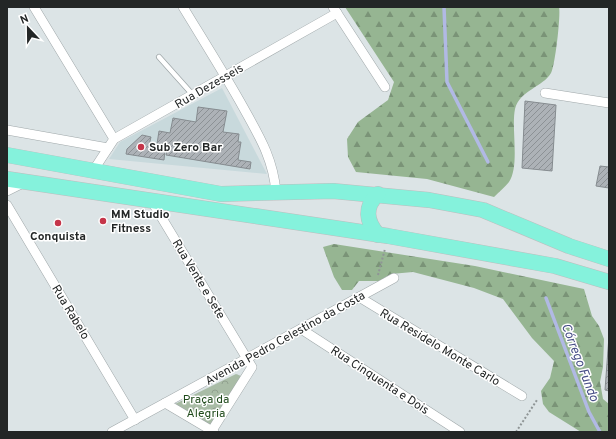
<svg xmlns="http://www.w3.org/2000/svg" width="616" height="439" viewBox="0 0 616 439" font-family="Overpass,sans-serif">
	<defs>
		<pattern id="forest-firs" width="22" height="20" patternUnits="userSpaceOnUse"><rect width="22" height="20" fill="#96b592"/><path d="M5 1l3.5 6h-7zM16 11l3.5 6h-7z" fill="#7a9377"/></pattern>
		<pattern id="park-crowns" width="20" height="18" patternUnits="userSpaceOnUse"><rect width="20" height="18" fill="#a9bca6"/><path d="M2 6a3 3 0 1 1 6 0M12 15a3 3 0 1 1 6 0" fill="none" stroke="#91a18f"/></pattern>
		<pattern id="building-hatch" width="6" height="6" patternUnits="userSpaceOnUse"><rect width="6" height="6" fill="#adb2b7"/><path d="M-1 1l2-2M0 6l6-6M5 7l2-2" fill="none" stroke="#8c9195"/></pattern>
	</defs>
	<rect width="100%" height="100%" fill="#dce4e6"/>
	<path fill="#c8d9dc" d="M 222,88 L 267,174 L 109,159 L 120,142 Z"/>
	<g fill="url(#forest-firs)">
		<path d="M 345,7 L 559,7 C 561,14 555,67 551,73 C 543,87 520,90 515,109 C 511,128 520,166 509,182 C 505,187 499,192 494,197 L 427,179 L 356,172 L 348,157 L 347,139 L 358,122 L 388,100 L 394,82 Z"/>
		<path d="M 334,244 L 475,266 L 584,289 L 592,316 L 599,326 L 604,339 L 603,367 L 600,382 L 603,399 L 609,404 L 609,432 L 581,432 L 549,412 L 543,404 L 541,391 L 550,378 L 554,361 L 532,338 L 503,299 L 474,288 L 413,272 L 391,274 L 379,281 L 359,281 L 352,290 L 342,290 L 334,277 L 323,247 Z"/>
	</g>
	<path fill="url(#park-crowns)" d="M 236,374 L 241,376 L 212,427 L 175,404 Z"/>
	<g fill="none" stroke-linecap="round" stroke-linejoin="round">
		<g stroke="#b1b9e4" stroke-width="3.5">
			<path d="M 444,7 L 447,82 L 488,162"/>
			<path d="M 546,298 L 589,412 L 600,432"/>
		</g>
	</g>
	<g fill="url(#building-hatch)" stroke="#868c90">
		<path d="M 525,101 L 556,105 L 552,171 L 522,168 Z"/>
		<path d="M 198,107 L 227,111 L 223,132 L 239,134 L 238,142 L 241,142 L 238,160 L 251,162 L 250,169 L 166,155 L 168,145 L 157,144 L 159,131 L 170,133 L 173,118 L 196,122 Z"/>
		<path d="M 142,135 L 151,137 L 149,145 L 154,145 L 153,148 L 165,150 L 164,160 L 126,154 L 127,149 Z"/>
		<path d="M 600,166 L 609,167 L 609,188 L 596,186 Z"/>
		<path d="M 609,336 L 609,391 L 605,390 Z"/>
	</g>
	<g fill="none" stroke-linecap="round" stroke-linejoin="round">
		<defs>
			<path id="service" d="M 159,57 L 193,95"/>
			<g id="minor">
				<path d="M 34,7 L 114,139"/>
				<path d="M 183,7 C 203,40 224,73 243,107 C 259,136 273,158 276,192"/>
				<path d="M 333,7 L 385,87"/>
				<path d="M 545,93 L 609,103"/>
				<path d="M 7,130 L 108,148"/>
				<path d="M 93,171 L 114,139 L 337,13"/>
				<path d="M 7,191 L 23,183"/>
				<path d="M 151,200 L 252,367 L 211,432"/>
				<path d="M 7,205 L 135,420"/>
				<path d="M 359,297 L 522,396"/>
				<path d="M 301,329 L 460,432"/>
				<path d="M 165,403 L 214,432"/>
				<path d="M 112,432 L 394,278"/>
			</g>
			<g id="primary">
				<path d="M 7,155 L 221,194 L 333,191 L 429,200 L 483,210 L 569,246 L 609,259"/>
				<path d="M 7,179 L 388,236 L 555,266 L 609,282"/>
				<path d="M 378,194 C 364,207 366,221 378,235"/>
			</g>
		</defs>
		<use href="#service" stroke="#a0a8aa" stroke-width="6"/>
		<use href="#minor" stroke="#a0a8aa" stroke-width="10"/>
		<use href="#primary" stroke="#bdbebe" stroke-width="16"/>
		<g stroke="#8f9596" stroke-width="2" stroke-dasharray="2 2" stroke-linecap="butt">
			<path d="M 378,275 L 385,249"/>
			<path d="M 516,432 L 537,400"/>
		</g>
		<use href="#service" stroke="#fff" stroke-width="4.5"/>
		<use href="#minor" stroke="#fff" stroke-width="9"/>
		<use href="#primary" stroke="#85f2dc" stroke-width="15"/>
	</g>
	<g fill="#c53549" stroke="#fff" stroke-width="1.5">
		<circle cx="141" cy="147" r="4"/>
		<circle cx="103" cy="221" r="4"/>
		<circle cx="58" cy="223" r="4"/>
	</g>
	<g text-anchor="middle" stroke-width="3" stroke-linejoin="round" paint-order="stroke">
		<g font-size="12" fill="#232626" stroke="#fff">
			<text transform="translate(209 86) rotate(-30)" y="4">Rua Dezesseis</text>
			<text transform="translate(199 279) rotate(59)" y="4">Rua Vente e Sete</text>
			<text transform="translate(71 312) rotate(59)" y="4">Rua Rabelo</text>
			<text transform="translate(285 338) rotate(-29)" y="4">Avenida Pedro Celestino da Costa</text>
			<text transform="translate(440 347) rotate(31)" y="4">Rua Residelo Monte Carlo</text>
			<text transform="translate(380 380) rotate(33)" y="4">Rua Cinquenta e Dois</text>
		</g>
		<g font-size="12" font-weight="bold" fill="#232626" stroke="#fff" text-anchor="start">
			<text x="149" y="151">Sub Zero Bar</text>
			<text x="111" y="218">MM Studio<tspan x="111" dy="14">Fitness</tspan></text>
			<text x="58" y="240" text-anchor="middle">Conquista</text>
		</g>
		<g font-size="12" fill="#1f4a1a" stroke="#fff">
			<text x="206" y="403">Praça da<tspan x="206" dy="14">Alegria</tspan></text>
		</g>
		<g font-size="13" font-style="italic" fill="#484f87" stroke="#fff">
			<text transform="translate(581 362) rotate(69)" y="5">Córrego Fundo</text>
		</g>
	</g>
	<rect width="616" height="439" fill="none" stroke="#232626" stroke-width="16"/>
	<g transform="translate(28 28) rotate(338)" stroke="#ffffff" stroke-width="3" paint-order="stroke">
	<path d="M0-3L7 15L0 10L-7 15Z" fill="#232626"/>
	<text y="-6" font-size="11" font-weight="bold" text-anchor="middle" fill="#232626">N</text>
	</g>
</svg>
